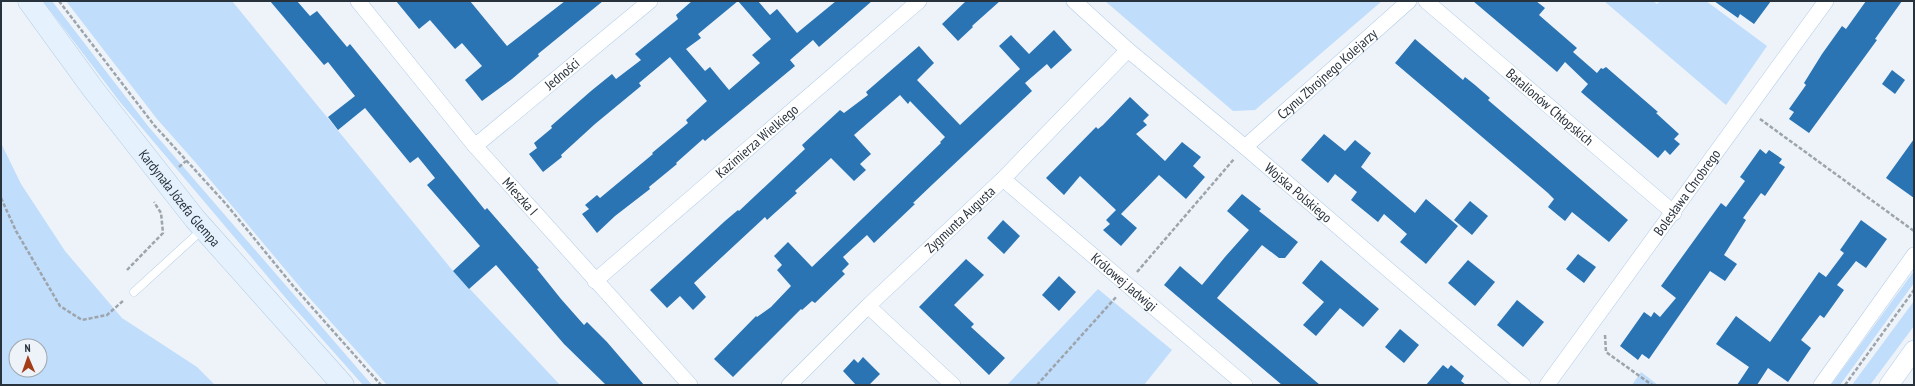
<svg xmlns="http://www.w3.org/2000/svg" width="1915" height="386" viewBox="0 0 1915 386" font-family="'PT Sans Narrow',sans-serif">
	<rect width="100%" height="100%" fill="#edf3f9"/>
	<g fill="#c0ddfb" fill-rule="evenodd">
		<path d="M 43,1 L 52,1 L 148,126 L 372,385 L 363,385 L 290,303 L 120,102 Z"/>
		<path d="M 66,1 L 232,1 L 453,271 L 560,385 L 387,385 L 305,293 L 196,163 L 157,119 Z"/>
		<path d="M 1105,1 L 1382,1 L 1255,110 L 1233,111 Z"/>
		<path d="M 1604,1 L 1653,1 L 1657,4 L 1660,1 L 1706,1 L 1767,46 L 1726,105 Z"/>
		<path d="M 1,143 L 21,184 L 65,251 L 122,318 L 197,367 L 215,385 L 1,385 ZM 16,346 L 40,346 L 40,370 L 16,370 Z"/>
		<path d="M 1914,271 L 1914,283 L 1840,385 L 1831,385 Z"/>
		<path d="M 1098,289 L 1172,350 L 1144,385 L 1007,385 Z"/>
		<path d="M 1914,301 L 1914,326 L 1870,385 L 1852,385 Z"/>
		<path d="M 1641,372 L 1658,385 L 1632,385 Z"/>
	</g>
	<g fill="#2a74b4" fill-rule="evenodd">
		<path d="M 270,1 L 297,1 L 310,16 L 317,11 L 347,47 L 350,44 L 485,210 L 487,208 L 539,268 L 537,269 L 561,299 L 584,325 L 587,322 L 607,342 L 644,385 L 606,385 L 564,344 L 496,265 L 469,289 L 453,271 L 480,246 L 427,185 L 435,178 L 418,157 L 410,163 L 365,108 L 338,130 L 328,117 L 355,96 L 328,62 L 324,65 Z"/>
		<path d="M 396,1 L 470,1 L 507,46 L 565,1 L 603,1 L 538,54 L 539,56 L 512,79 L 482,101 L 465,80 L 482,66 L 462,43 L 455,49 L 430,20 L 419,29 Z"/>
		<path d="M 692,1 L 758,1 L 770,15 L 777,9 L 797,33 L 836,1 L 872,1 L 819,47 L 813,40 L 790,60 L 795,66 L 705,141 L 703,139 L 676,163 L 677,164 L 649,187 L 650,189 L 615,216 L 597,233 L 582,214 L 589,209 L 585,205 L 597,195 L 600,198 L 653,154 L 652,153 L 688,123 L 686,120 L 707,101 L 670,57 L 639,83 L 641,86 L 595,124 L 561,155 L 562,157 L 543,172 L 529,154 L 537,148 L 534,143 L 552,128 L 551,126 L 591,91 L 612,74 L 616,79 L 641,60 L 635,54 L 678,19 L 676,15 ZM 738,1 L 771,39 L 752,55 L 760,63 L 729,90 L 710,67 L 705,71 L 686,49 L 701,38 L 698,34 Z"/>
		<path d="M 966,1 L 1000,1 L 972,26 L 973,27 L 958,41 L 942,24 Z"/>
		<path d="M 1473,1 L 1536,1 L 1545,8 L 1539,15 L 1577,48 L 1573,52 L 1597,73 L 1601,68 L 1603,69 L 1606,67 L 1658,112 L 1656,113 L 1679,134 L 1674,139 L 1680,144 L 1670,155 L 1665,150 L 1658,158 L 1581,92 L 1588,84 L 1565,62 L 1557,72 Z"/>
		<path d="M 1714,1 L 1771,1 L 1754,24 L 1740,14 L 1738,18 Z"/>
		<path d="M 1866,1 L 1902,1 L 1875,39 L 1877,40 L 1809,133 L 1789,119 L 1794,112 L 1789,109 L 1806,85 L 1804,83 L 1822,54 L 1842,26 L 1846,29 Z"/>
		<path d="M 1054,30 L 1072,50 L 1051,69 L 1047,64 L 1025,83 L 1032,91 L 934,183 L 913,203 L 915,204 L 874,243 L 867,235 L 843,257 L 849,264 L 842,271 L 845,274 L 815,303 L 812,301 L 802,310 L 801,309 L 733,377 L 714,359 L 756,316 L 757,317 L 771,307 L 791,286 L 777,270 L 782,265 L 774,256 L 788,242 L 812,267 L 941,143 L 940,142 L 945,137 L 910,101 L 908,104 L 900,95 L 854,135 L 871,154 L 860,164 L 866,170 L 854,181 L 831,158 L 795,191 L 797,193 L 767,220 L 765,217 L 694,283 L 706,297 L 693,310 L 680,296 L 667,308 L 650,290 L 725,221 L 738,210 L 739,211 L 805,149 L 802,145 L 840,110 L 844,113 L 868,95 L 866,92 L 919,46 L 934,63 L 917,80 L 960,125 L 1020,69 L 999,46 L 1011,35 L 1029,54 Z"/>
		<path d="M 1415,39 L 1463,80 L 1465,77 L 1475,85 L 1490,98 L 1488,100 L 1628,220 L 1609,242 L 1572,212 L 1565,221 L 1548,207 L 1554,199 L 1548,193 L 1395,63 Z"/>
		<path d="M 1892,70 L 1905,80 L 1895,94 L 1882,84 Z"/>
		<path d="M 1130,97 L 1149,115 L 1143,121 L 1147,125 L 1136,134 L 1165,161 L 1182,142 L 1201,157 L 1193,166 L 1205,177 L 1186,199 L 1159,175 L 1121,214 L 1137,228 L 1121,246 L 1103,230 L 1110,224 L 1106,220 L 1116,210 L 1080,176 L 1064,195 L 1046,178 L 1096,127 L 1098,129 L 1103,125 Z"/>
		<path d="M 1324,134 L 1345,151 L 1355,140 L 1371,153 L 1361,167 L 1415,213 L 1426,199 L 1458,226 L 1426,264 L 1400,242 L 1407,234 L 1384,214 L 1378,222 L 1351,200 L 1357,192 L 1335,174 L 1328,183 L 1301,160 Z"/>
		<path d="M 1914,139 L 1914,198 L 1886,178 Z"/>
		<path d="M 1760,149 L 1766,154 L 1769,150 L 1782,159 L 1779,163 L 1785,167 L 1765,196 L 1761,193 L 1743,218 L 1746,220 L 1724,255 L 1737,264 L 1725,281 L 1710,271 L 1649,359 L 1642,354 L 1638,360 L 1620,346 L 1644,312 L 1651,317 L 1654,312 L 1660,317 L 1676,298 L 1661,286 L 1721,203 L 1726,207 L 1745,181 L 1740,177 Z"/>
		<path d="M 1242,194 L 1261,209 L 1259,211 L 1298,242 L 1285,258 L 1279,258 L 1262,245 L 1217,298 L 1320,385 L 1282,385 L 1164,285 L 1180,266 L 1202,285 L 1225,257 L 1249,230 L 1227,211 Z"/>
		<path d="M 1470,201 L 1488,216 L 1472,235 L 1454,220 Z"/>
		<path d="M 1003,220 L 1020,236 L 1004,254 L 987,238 Z"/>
		<path d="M 1861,220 L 1887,239 L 1866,268 L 1856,261 L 1837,285 L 1844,290 L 1824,318 L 1820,315 L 1801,340 L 1811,348 L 1788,382 L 1768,368 L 1757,385 L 1737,385 L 1749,367 L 1716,344 L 1736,316 L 1770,342 L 1819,272 L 1826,277 L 1844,253 L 1840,250 Z"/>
		<path d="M 1578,254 L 1596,267 L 1584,283 L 1566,269 Z"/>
		<path d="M 966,259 L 984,275 L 954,305 L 974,324 L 971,327 L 1005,358 L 989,375 L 919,307 Z"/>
		<path d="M 1321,260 L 1379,309 L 1363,327 L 1340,308 L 1316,336 L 1303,325 L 1324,302 L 1302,283 Z"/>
		<path d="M 1468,260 L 1495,282 L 1475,306 L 1448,283 Z"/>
		<path d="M 1059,276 L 1076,292 L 1059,311 L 1042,295 Z"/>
		<path d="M 1517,300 L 1544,322 L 1523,347 L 1497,325 Z"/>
		<path d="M 1400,329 L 1419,345 L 1404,363 L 1385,347 Z"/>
		<path d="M 863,357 L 880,374 L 869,385 L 856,385 L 843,371 L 854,359 L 858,363 Z"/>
		<path d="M 1443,365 L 1448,369 L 1451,365 L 1464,376 L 1461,381 L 1466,385 L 1426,385 Z"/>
	</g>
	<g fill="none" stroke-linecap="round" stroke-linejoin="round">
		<defs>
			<path id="service" d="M 134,292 L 203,229"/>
			<g id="minor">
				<path id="s1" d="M 358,1 L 475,146 L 690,385"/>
				<path id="s2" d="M 1074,1 L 1128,50 L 1245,147 L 1523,385"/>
				<path id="s3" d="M 1426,1 L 1674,213"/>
				<path id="s4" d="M 475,146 L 650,1"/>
				<path id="s5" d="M 1245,147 L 1409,1"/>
				<path id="s6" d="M 1003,179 L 1245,385"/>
				<path id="s7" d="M 595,281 L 919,1"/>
				<path d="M 868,306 L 953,385"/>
				<path id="s8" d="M 789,385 L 868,306 L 1003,179 L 1128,50"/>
				<path id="s9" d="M 1547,385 L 1826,1"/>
				<path d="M 1821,385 L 1914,255"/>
			</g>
			<path id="tertiary" d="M 1889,385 L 1914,350"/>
			<g id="secondary">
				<path id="s10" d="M 29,1 L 93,89 L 195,219 L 343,385"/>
			</g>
		</defs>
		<use href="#service" stroke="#b1cce8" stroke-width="9"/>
		<use href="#minor" stroke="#b1cce8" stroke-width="16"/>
		<use href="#tertiary" stroke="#b1cce8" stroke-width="20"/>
		<use href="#secondary" stroke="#b1cce8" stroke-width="23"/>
		<g stroke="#9ca4ac" stroke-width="2.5" stroke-dasharray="4 2" stroke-linecap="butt">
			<path d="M 59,1 L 154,125 L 226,204 L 294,287 L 381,385"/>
			<path d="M 1760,119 L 1914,231"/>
			<path d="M 179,167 L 186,161"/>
			<path d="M 1,198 L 16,231 L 60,306 L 82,320 L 107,315 L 124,300"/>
			<path d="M 127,270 L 163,233 L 161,213 L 154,202"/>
			<path d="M 1137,272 L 1234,159"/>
			<path d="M 1605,335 L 1606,352 L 1652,385"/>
			<path d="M 1037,385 L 1117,296"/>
			<path d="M 1845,385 L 1914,290"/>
		</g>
		<use href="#service" stroke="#fff" stroke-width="8"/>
		<use href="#minor" stroke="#fff" stroke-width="15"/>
		<use href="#tertiary" stroke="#fff" stroke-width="19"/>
		<use href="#secondary" stroke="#e5f1fc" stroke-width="22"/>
	</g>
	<g text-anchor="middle" stroke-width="4" stroke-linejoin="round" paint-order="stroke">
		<g font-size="14" fill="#28323d" stroke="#edf3f9">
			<text dy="5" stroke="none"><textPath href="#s4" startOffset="113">Jedności</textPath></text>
			<text dy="5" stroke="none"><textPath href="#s5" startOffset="110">Czynu Zbrojnego Kolejarzy</textPath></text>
			<text dy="5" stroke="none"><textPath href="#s3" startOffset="163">Batalionów Chłopskich</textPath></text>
			<text dy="5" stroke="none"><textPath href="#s7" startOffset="214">Kazimierza Wielkiego</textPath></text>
			<text dy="5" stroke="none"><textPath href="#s2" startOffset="295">Wojska Polskiego</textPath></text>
			<text dy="5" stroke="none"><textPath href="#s9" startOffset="238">Bolesława Chrobrego</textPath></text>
			<text dy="5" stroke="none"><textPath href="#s1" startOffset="254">Mieszka I</textPath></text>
			<text dy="5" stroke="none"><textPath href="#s10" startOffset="248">Kardynała Józefa Glempa</textPath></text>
			<text dy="5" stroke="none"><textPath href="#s8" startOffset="238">Zygmunta Augusta</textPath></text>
			<text dy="5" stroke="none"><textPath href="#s6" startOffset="159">Królowej Jadwigi</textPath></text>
		</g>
	</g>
	<rect width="1915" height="386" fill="none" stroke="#28323d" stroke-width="4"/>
	<g transform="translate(28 358) rotate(358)"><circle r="19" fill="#edf3f9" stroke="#9ea6ae"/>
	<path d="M0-3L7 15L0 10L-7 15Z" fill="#a43d17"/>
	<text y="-6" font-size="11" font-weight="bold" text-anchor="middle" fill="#28323d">N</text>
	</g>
</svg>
